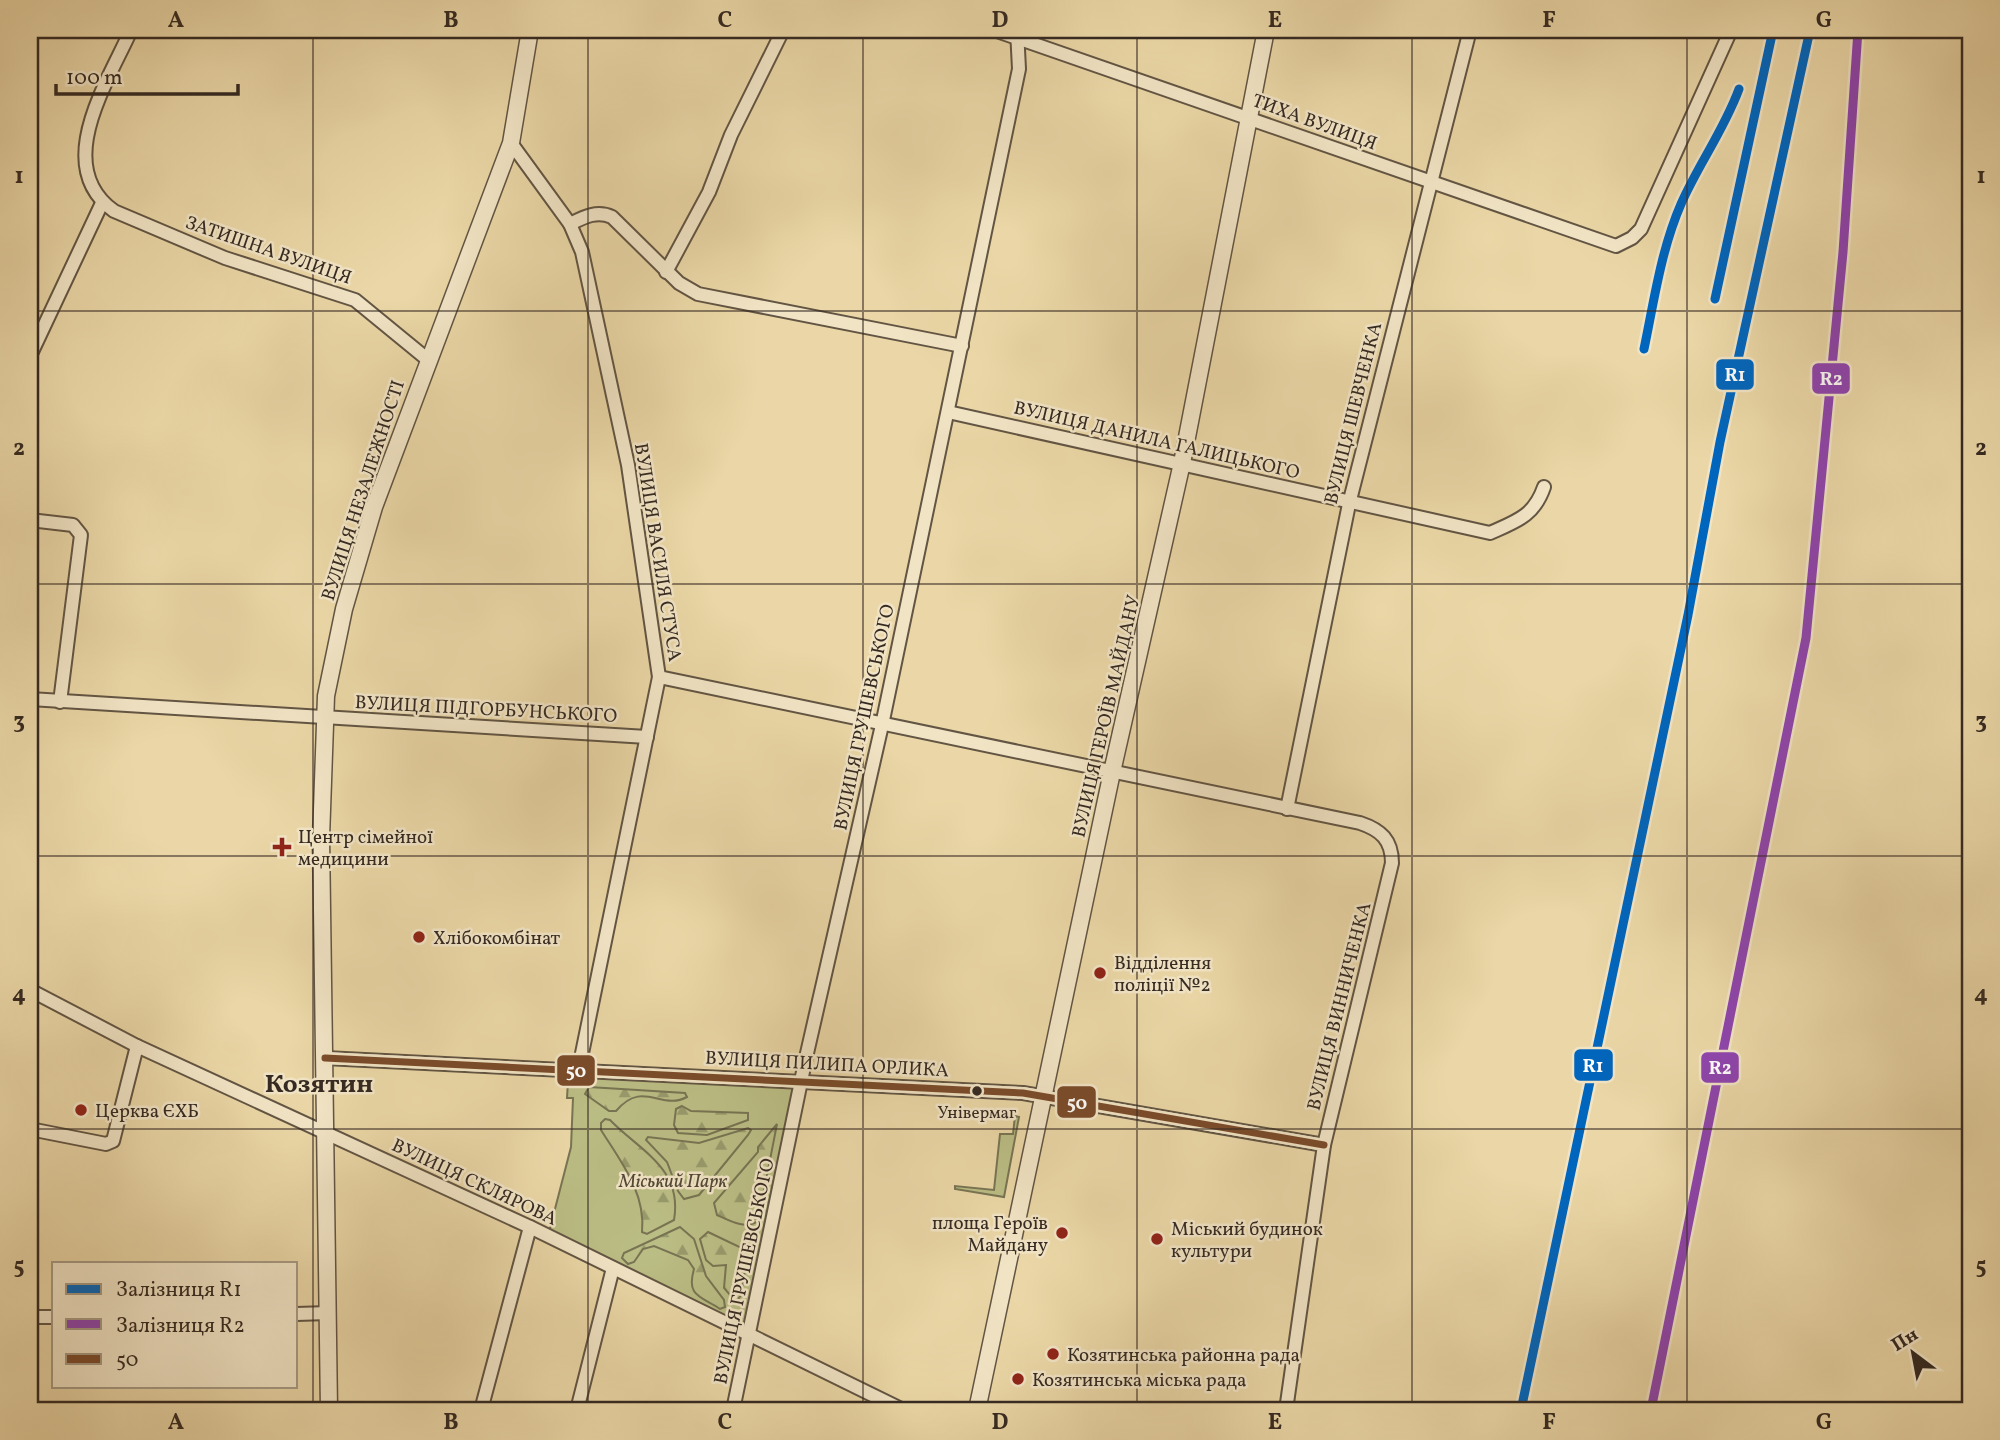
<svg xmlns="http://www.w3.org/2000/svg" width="2000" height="1440" viewBox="0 0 2000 1440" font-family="Vollkorn,serif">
	<defs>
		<pattern id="forest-firs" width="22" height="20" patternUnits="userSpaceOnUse" patternTransform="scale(1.75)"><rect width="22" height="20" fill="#babd84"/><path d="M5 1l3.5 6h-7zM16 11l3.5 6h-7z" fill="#989a6c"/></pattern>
	</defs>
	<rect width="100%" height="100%" fill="#ead6a6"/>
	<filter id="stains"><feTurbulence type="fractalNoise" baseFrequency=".00286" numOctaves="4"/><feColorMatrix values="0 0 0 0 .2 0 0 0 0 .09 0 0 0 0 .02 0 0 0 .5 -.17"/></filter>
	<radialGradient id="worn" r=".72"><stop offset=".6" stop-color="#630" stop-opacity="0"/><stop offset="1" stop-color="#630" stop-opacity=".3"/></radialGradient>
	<g fill="#babd84" stroke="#787453" stroke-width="2">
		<path d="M 579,1068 L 801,1081 L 749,1337 L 548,1236 L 571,1147 L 573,1098 L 567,1098 L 568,1081 Z"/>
		<path d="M 1015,1116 L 1019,1117 L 1004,1197 L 955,1189 L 955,1186 L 994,1190 L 1000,1134 L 1013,1134 Z"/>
	</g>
	<g fill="url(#forest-firs)" stroke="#787453" stroke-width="2">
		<path d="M 589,1087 L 685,1093 L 687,1097 C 661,1111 643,1079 616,1111 L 609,1111 L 585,1094 Z"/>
		<path d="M 682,1106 L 691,1111 L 748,1113 L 748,1120 L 707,1135 L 678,1133 L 674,1125 L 676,1109 Z"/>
		<path d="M 605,1119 L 610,1120 C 640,1151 683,1168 674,1220 L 647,1234 L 642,1232 C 646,1193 621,1162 601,1130 L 601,1123 Z"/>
		<path d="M 777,1124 L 758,1221 C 746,1230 730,1221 717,1215 L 714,1203 L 758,1152 L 758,1147 Z"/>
		<path d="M 748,1128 L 751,1130 L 748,1135 L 699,1195 L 684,1199 L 678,1191 L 667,1162 L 646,1140 L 648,1137 L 699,1143 Z"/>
		<path d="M 680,1227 L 694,1239 L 706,1276 L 724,1300 L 725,1307 L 720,1309 C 700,1296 686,1296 694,1269 L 688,1260 L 654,1246 L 643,1249 L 634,1262 L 628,1264 L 622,1258 L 624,1253 Z"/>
		<path d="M 708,1232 L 748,1251 L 741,1295 L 736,1302 L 724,1288 L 726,1265 L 713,1266 L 706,1260 L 700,1239 Z"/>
	</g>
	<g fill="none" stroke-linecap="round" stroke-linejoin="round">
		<defs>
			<g id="minor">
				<path d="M 131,30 C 108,82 51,166 114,211 L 225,258 L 355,300 L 427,359"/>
				<path d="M 994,30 L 1616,246 L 1632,238 L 1641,229 L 1731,30"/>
				<path d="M 511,143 L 570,224 L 582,252 L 628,465 L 659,677 L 579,1068"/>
				<path d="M 570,224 C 584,217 597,210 612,217 L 679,283 L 698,294 L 962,346"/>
				<path d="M 666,272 L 709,192 L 731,135 L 783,30"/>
				<path d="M 30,356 L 102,203"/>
				<path d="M 948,412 L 1490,533 C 1517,521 1534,516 1544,487"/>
				<path d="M 30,520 L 73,525 L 81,535 L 60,702"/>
				<path d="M 659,677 L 1360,823 C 1381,830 1392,840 1392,863 L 1324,1145 L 1286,1410"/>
				<path d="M 30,699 L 647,737"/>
				<path d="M 1287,809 L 1349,504 L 1470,30"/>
				<path d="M 30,990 L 137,1046 L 530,1227 L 903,1410"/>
				<path d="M 325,1058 L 1023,1093 L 1324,1145"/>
				<path d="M 30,1129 L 106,1144 L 113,1141 L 137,1046"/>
				<path d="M 296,1314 L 329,1313"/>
				<path d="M 30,1317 L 54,1317"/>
				<path d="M 481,1410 L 530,1227"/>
				<path d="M 577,1410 L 613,1268"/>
				<path d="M 733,1410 L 805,1062 L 882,725 L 1019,69 L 1017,30"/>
			</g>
			<g id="tertiary">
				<path d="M 329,1410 L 321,838 L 326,696 L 344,609 L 374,507 L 511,143 L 530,30"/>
				<path d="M 977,1410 L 1112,772 L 1182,463 L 1266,30"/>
			</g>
		</defs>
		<use href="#minor" stroke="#625543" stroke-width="16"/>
		<use href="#tertiary" stroke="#625543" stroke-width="19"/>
		<use href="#minor" stroke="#f1e4c5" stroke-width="12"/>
		<use href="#tertiary" stroke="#f1e4c5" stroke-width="16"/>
		<defs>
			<path id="bus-1" d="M 325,1058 L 1023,1093 L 1324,1145"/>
		</defs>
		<use href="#bus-1" stroke="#f1e4c5" stroke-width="12"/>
		<use href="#bus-1" stroke="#7a4b2a" stroke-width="7"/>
		<defs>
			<g id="rail-1">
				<path d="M 1715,299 L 1773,30"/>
				<path d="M 1644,349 C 1654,301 1661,250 1681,204 C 1698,165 1724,130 1739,89"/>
				<path d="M 1521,1410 L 1688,615 L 1720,442 L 1810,30"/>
			</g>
			<path id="rail-2" d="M 1651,1410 L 1806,638 L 1843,252 L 1858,30"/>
		</defs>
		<use href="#rail-1" stroke="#f1e4c5" stroke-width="14"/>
		<use href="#rail-2" stroke="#f1e4c5" stroke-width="14"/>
		<use href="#rail-1" stroke="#0065bd" stroke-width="9"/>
		<use href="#rail-2" stroke="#8e44ad" stroke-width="9"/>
	</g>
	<path fill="none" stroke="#352a22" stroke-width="2" stroke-opacity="0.55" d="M 313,30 L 313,1410M 588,30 L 588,1410M 863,30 L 863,1410M 1137,30 L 1137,1410M 1412,30 L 1412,1410M 1687,30 L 1687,1410M 30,311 L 1970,311M 30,584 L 1970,584M 30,856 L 1970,856M 30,1129 L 1970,1129"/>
	<g fill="#8f2418" stroke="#f1e4c5" stroke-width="2.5">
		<path d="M278.5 836.5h7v7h7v7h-7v7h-7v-7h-7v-7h7z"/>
		<circle cx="419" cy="937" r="7"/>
		<circle cx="1100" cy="973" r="7"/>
		<circle cx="81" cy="1110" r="7"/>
		<circle cx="1062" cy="1233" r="7"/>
		<circle cx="1157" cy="1239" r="7"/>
		<circle cx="1053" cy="1354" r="7"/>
		<circle cx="1018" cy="1379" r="7"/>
	</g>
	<circle fill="#352a22" stroke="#f1e4c5" stroke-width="2.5" cx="977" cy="1091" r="6"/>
	<g text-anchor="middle" stroke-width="5" stroke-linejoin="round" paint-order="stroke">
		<g font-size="17" fill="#352a22" stroke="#f1e4c5">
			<text x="977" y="1118">Універмаг</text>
		</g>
		<g font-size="19" fill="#352a22" stroke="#f1e4c5">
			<text transform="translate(1315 121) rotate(20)" y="7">ТИХА ВУЛИЦЯ</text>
			<text transform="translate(269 249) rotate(19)" y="7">ЗАТИШНА ВУЛИЦЯ</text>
			<text transform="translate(1352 413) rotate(-76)" y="7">ВУЛИЦЯ ШЕВЧЕНКА</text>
			<text transform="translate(1157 439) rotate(13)" y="7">ВУЛИЦЯ ДАНИЛА ГАЛИЦЬКОГО</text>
			<text transform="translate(362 490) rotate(-72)" y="7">ВУЛИЦЯ НЕЗАЛЕЖНОСТІ</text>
			<text transform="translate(659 552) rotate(81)" y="7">ВУЛИЦЯ ВАСИЛЯ СТУСА</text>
			<text transform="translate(486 708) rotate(3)" y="7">ВУЛИЦЯ ПІДГОРБУНСЬКОГО</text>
			<text transform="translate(1105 716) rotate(-77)" y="7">ВУЛИЦЯ ГЕРОЇВ МАЙДАНУ</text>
			<text transform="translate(863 717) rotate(-78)" y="7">ВУЛИЦЯ ГРУШЕВСЬКОГО</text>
			<text transform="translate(1338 1006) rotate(-76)" y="7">ВУЛИЦЯ ВИННИЧЕНКА</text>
			<text transform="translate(827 1063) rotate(3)" y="7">ВУЛИЦЯ ПИЛИПА ОРЛИКА</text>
			<text transform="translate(475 1181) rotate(25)" y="7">ВУЛИЦЯ СКЛЯРОВА</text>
			<text transform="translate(743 1271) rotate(-78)" y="7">ВУЛИЦЯ ГРУШЕВСЬКОГО</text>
		</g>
		<g font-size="19" fill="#352a22" stroke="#f1e4c5" text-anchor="start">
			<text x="298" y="843">Центр сімейної<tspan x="298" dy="22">медицини</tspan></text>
			<text x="433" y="944">Хлібокомбінат</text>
			<text x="1114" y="969">Відділення<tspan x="1114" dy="22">поліції №2</tspan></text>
			<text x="95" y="1117">Церква ЄХБ</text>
			<text x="1048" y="1229" text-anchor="end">площа Героїв<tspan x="1048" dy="22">Майдану</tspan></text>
			<text x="1171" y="1235">Міський будинок<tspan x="1171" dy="22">культури</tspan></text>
			<text x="1067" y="1361">Козятинська районна рада</text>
			<text x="1032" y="1386">Козятинська міська рада</text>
		</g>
		<g font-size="19" font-style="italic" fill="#504736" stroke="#f1e4c5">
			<text x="673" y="1187">Міський Парк</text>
		</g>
		<g font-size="26" font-weight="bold" fill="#352a22" stroke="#f1e4c5">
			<text x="319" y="1092">Козятин</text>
		</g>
	</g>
	<g stroke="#f1e4c5" stroke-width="2.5">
		<rect x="1715" y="358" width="40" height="33" rx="7" fill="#0065bd"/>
		<rect x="1811" y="362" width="40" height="33" rx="7" fill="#8e44ad"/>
		<rect x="1573" y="1048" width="41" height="34" rx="7" fill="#0065bd"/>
		<rect x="1700" y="1051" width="40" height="33" rx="7" fill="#8e44ad"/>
		<rect x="556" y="1054" width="40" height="33" rx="7" fill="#7a4b2a"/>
		<rect x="1056" y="1085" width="41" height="34" rx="7" fill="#7a4b2a"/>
	</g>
	<g font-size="19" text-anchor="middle" font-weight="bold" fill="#fff">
		<text x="1735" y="381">R1</text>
		<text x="1831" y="385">R2</text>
		<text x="1593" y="1072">R1</text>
		<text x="1720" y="1074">R2</text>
		<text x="576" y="1077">50</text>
		<text x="1077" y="1109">50</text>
	</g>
	<rect width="2000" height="1440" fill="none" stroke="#ead6a6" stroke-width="77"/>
	<rect x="52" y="1262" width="245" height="126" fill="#f1e4c5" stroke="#a69a84" stroke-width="2"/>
	<rect x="66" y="1284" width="35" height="10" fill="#0065bd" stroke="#a69a84" stroke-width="2"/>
	<text x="116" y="1296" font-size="21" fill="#352a22">Залізниця R1</text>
	<rect x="66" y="1319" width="35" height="10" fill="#8e44ad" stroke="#a69a84" stroke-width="2"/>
	<text x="116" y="1332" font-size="21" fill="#352a22">Залізниця R2</text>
	<rect x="66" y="1354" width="35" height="10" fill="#7a4b2a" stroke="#a69a84" stroke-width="2"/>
	<text x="116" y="1366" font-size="21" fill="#352a22">50</text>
	<g transform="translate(1913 1353) rotate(328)" stroke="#f1e4c5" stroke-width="5" paint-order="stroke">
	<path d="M0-5L12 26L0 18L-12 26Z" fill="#352a22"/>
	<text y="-10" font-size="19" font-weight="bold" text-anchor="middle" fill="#352a22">Пн</text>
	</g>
	<path d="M56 84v10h182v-10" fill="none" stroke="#352a22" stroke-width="3.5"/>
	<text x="66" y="84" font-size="21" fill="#352a22" stroke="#f1e4c5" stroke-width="5" paint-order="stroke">100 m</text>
	<rect x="38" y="38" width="1924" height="1364" fill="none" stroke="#352a22" stroke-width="2.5"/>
	<g font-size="23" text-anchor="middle" font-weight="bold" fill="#352a22">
		<text x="176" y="27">A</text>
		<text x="451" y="27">B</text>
		<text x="725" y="27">C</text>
		<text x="1000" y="27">D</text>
		<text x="1275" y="27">E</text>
		<text x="1549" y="27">F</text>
		<text x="1824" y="27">G</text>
		<text x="19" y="183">1</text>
		<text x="1981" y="183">1</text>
		<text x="19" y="455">2</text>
		<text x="1981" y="455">2</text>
		<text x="19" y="728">3</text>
		<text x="1981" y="728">3</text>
		<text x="19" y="1001">4</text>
		<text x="1981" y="1001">4</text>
		<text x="19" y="1273">5</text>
		<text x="1981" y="1273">5</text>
		<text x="176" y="1429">A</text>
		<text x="451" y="1429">B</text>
		<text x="725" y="1429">C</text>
		<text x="1000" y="1429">D</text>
		<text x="1275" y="1429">E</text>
		<text x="1549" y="1429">F</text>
		<text x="1824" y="1429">G</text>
	</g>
	<rect width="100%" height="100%" filter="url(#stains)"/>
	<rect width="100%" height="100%" fill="url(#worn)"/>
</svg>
